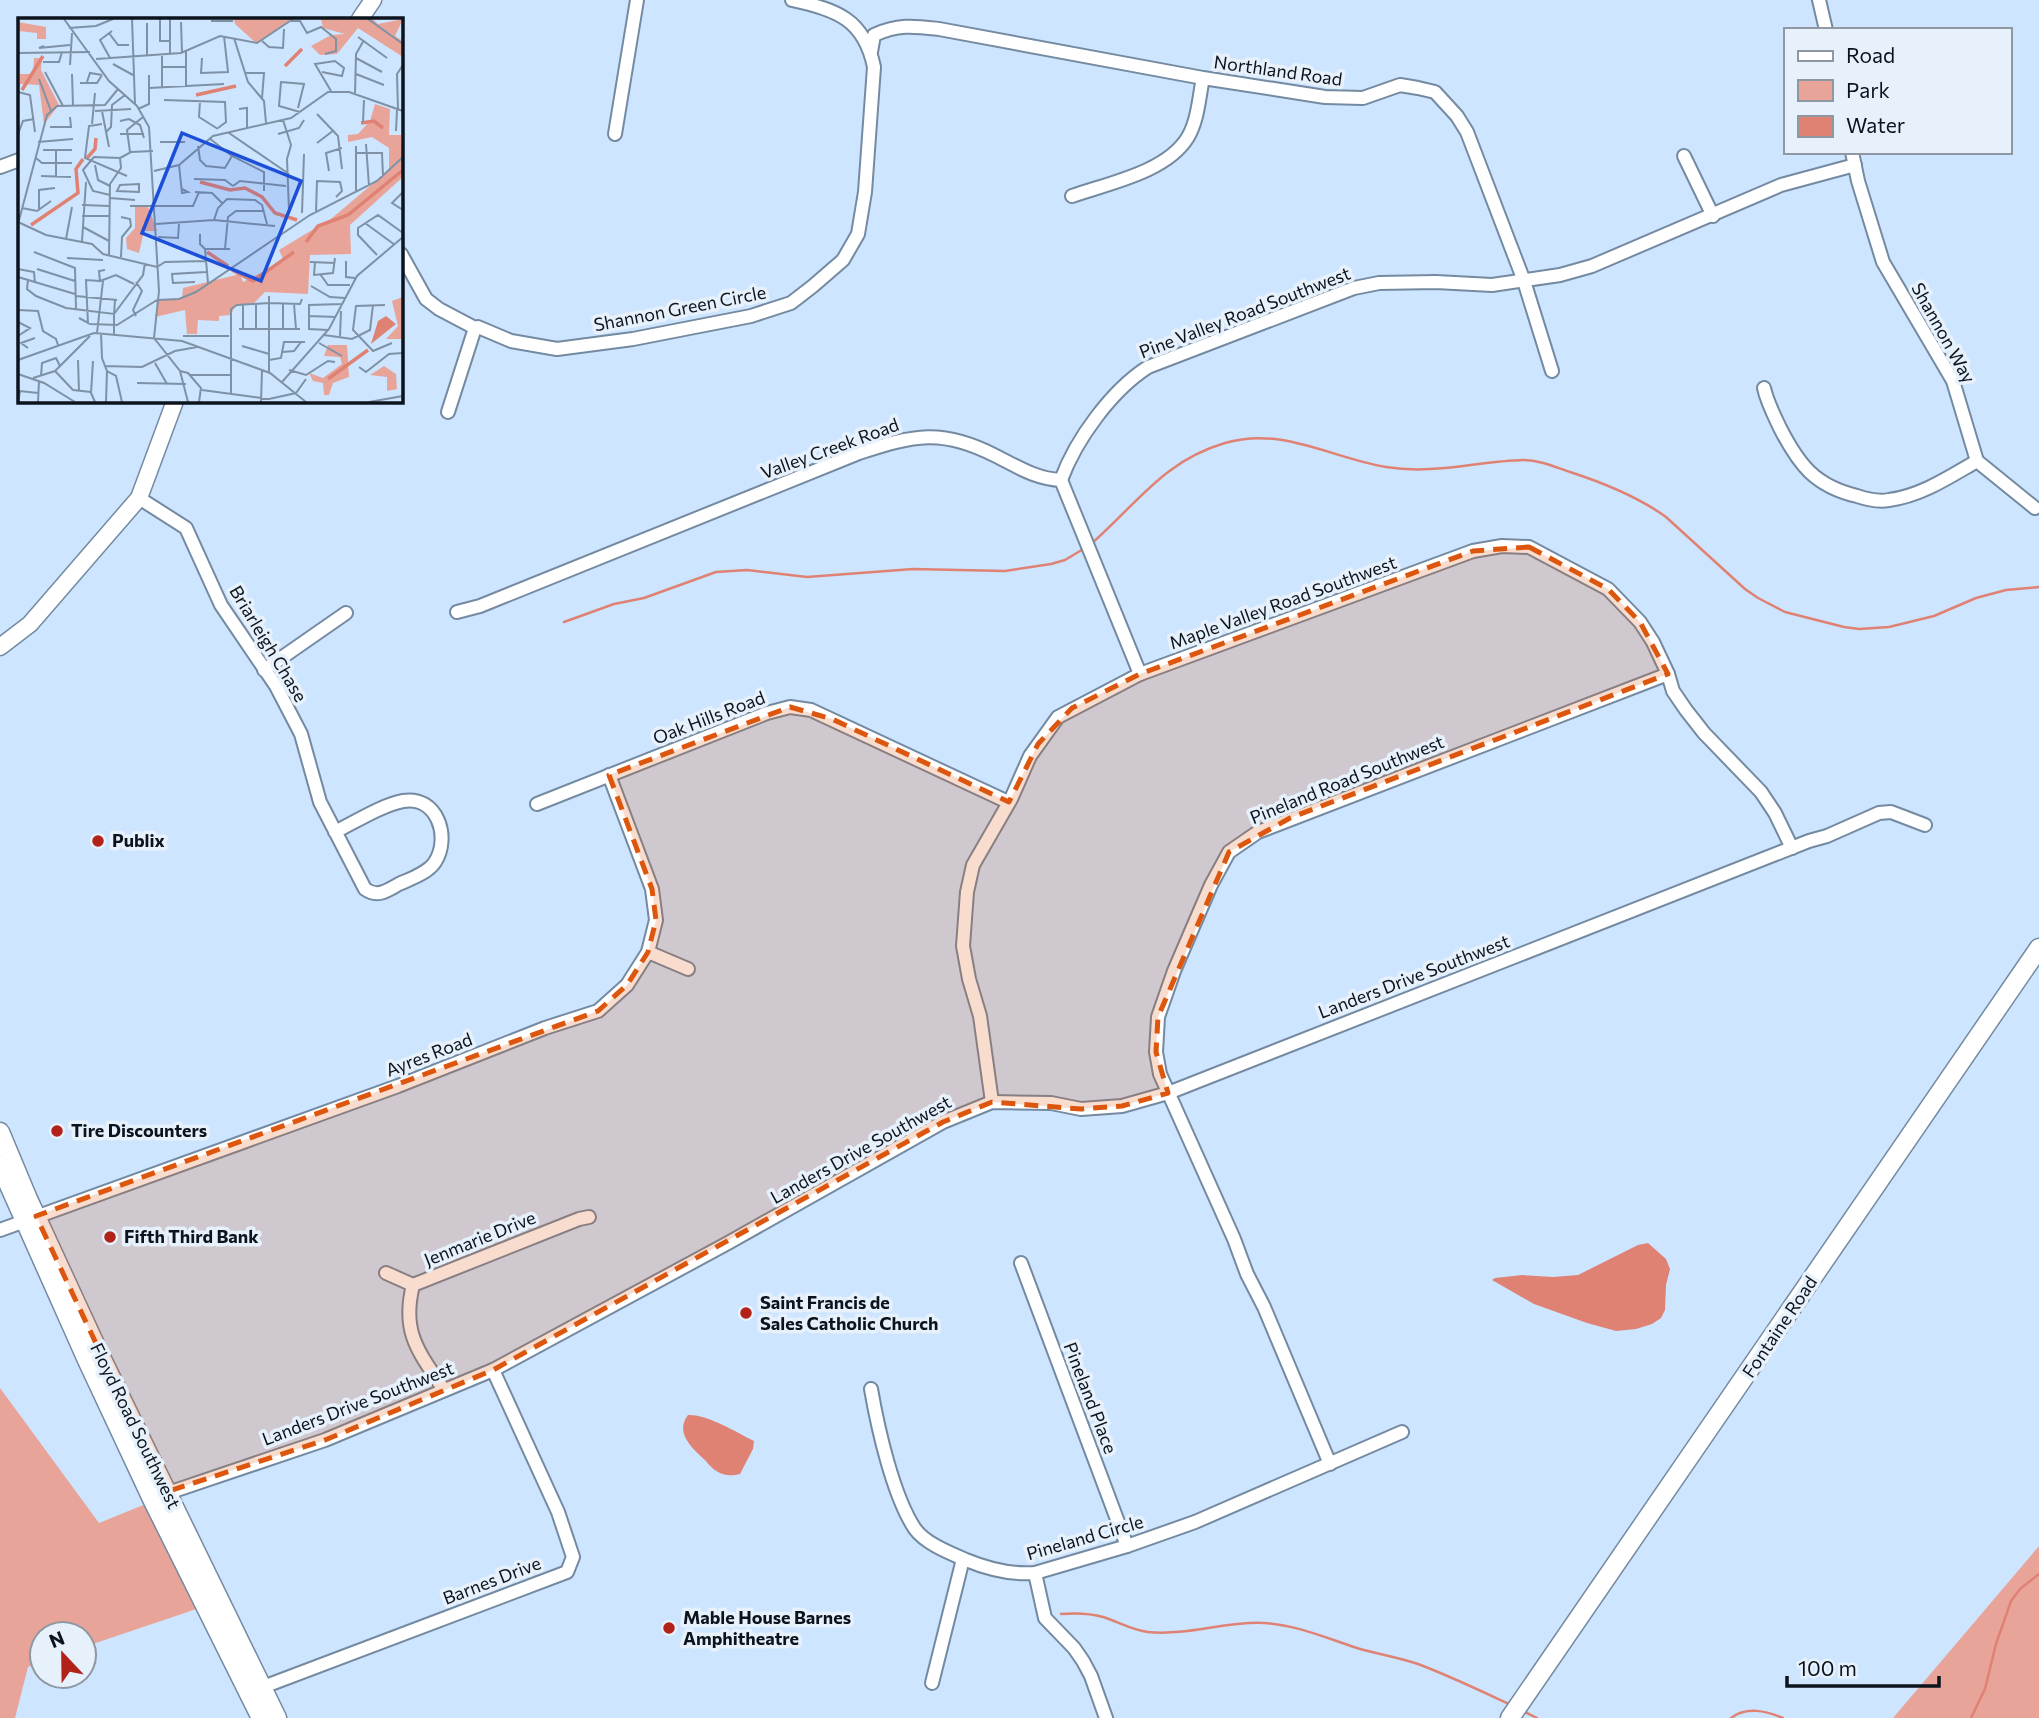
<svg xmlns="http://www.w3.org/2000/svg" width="2039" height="1718" viewBox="0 0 2039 1718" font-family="Commissioner,sans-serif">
	<rect width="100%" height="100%" fill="#cde5ff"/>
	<g fill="#e9a499">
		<path d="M 0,1388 L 99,1523 L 173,1493 L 223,1600 L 84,1647 L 84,1634 L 42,1634 L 42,1662 L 28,1667 L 15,1718 L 0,1718 Z"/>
		<path d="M 2039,1546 L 2039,1718 L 1893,1718 Z"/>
	</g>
	<g fill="#df8274">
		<path d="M 1648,1243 L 1666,1259 L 1670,1269 L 1666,1285 L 1665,1310 L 1661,1318 L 1652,1324 L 1636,1329 L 1616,1331 L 1587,1323 L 1534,1304 L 1492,1280 L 1495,1278 L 1522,1275 L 1553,1277 L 1578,1275 L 1638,1245 Z"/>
		<path d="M 688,1415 C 707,1414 736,1432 754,1441 L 753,1449 L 740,1474 C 732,1476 725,1476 718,1472 C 714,1470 709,1465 706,1461 C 693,1449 674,1433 688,1415 Z"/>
	</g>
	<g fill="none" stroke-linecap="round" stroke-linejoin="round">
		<g stroke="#df8274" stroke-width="2.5">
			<path d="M 1091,544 C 1136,505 1163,461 1225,443 C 1282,426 1331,458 1386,467 C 1434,475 1477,461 1524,460 C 1540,460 1555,467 1570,472 C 1604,483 1637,496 1666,517 L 1745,589 L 1758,598 L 1785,612 L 1844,627 L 1859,629 L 1889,627 L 1934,616 L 1976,598 L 2006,590 L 2039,587"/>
			<path d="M 564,622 L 614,604 L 644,598 L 716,572 L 747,570 L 807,577 L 913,569 L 1005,571 L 1051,564 L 1065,560 L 1085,548"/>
			<path d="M 1061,1614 C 1075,1613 1089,1613 1103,1617 C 1119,1622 1132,1630 1148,1632 C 1188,1636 1225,1621 1264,1623 C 1297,1625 1326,1638 1357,1648 C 1377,1654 1398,1657 1418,1664 C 1450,1676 1481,1691 1511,1705"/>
			<path d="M 1523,1711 L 1537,1718"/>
			<path d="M 1731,1718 C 1747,1706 1766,1711 1783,1718"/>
			<path d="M 1971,1718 L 1985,1689 L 1996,1644 L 2011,1601 L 2020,1589 L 2039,1574"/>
		</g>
		<defs>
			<g id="minor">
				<path d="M 1819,0 L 1826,30"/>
				<path d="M 871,52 L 874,35 C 898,24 913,26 939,29 L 1203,78 L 1325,97 L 1363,98 L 1400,85 L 1418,88 L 1435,92 L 1457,116 L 1467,132 L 1524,281 L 1552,371"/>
				<path d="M 615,134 L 637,0"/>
				<path d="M 1852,152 L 1858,181 L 1883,262 L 1953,381 L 1977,461 L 2035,508"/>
				<path d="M 1684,156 L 1713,216"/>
				<path d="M 0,167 L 19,160"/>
				<path d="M 1072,196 C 1109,183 1167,172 1188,137 C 1198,120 1199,97 1203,78"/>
				<path d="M 401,254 L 426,299 L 439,309 L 475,328 L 478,327 L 511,341 L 557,349 L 633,339 L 751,316 L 791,303 L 813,286 L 843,260 L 858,234 L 865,192 L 874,67 C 864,19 837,10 792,0"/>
				<path d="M 1764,388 C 1767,402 1774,415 1780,428 C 1799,465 1815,486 1857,496 C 1866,499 1879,502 1889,500 C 1921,496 1949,477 1977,461"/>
				<path d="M 448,412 L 475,328"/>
				<path d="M 1061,480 C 1076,439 1112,390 1148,367 L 1354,288 L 1379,283 L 1436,282 L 1492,285 L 1560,275 L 1592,266 L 1781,185 L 1855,165"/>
				<path d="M 1061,480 L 1140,674"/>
				<path d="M 139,498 L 186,528 L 221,605 L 276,686 L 301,734 L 320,802 L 365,889 C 378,898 386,891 399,884 C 410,879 428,873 435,862 C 451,837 437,795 403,801 C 382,805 355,822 335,832"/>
				<path d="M 457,612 L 480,606 L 859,453 C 914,435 942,428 996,456 C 1018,467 1036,479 1061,480"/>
				<path d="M 264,670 L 346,613"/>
				<path d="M 537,804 L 767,713 L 790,707 L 811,710 L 1008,802"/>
				<path d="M 648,952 L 688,969"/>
				<path d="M 992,1102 L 980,1016 L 969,979 L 963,946 L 967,892 L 973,865 L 1011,799 L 1030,756 L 1058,717 L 1140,674 L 1473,551 L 1502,546 L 1529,547 L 1608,589 L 1640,622 L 1653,642 L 1668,674 L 1673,691 L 1686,710 L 1704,733 L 1761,792 L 1775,813 L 1792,848"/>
				<path d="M 0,1230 L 398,1086 L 545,1028 L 598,1011 L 627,985 L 648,952 L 656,920 L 652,889 L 609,775"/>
				<path d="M 1021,1263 L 1127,1546"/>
				<path d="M 386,1273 L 413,1285"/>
				<path d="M 871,1389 C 878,1429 893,1496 915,1529 C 926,1544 950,1553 966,1560 C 988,1569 1010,1575 1035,1573 L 1127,1546 L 1195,1522 L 1402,1432"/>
				<path d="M 444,1390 C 419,1352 401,1333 413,1285 L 579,1219 L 589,1217"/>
				<path d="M 1330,1464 L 1264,1307 L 1247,1274 L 1234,1239 L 1160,1074 L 1156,1052 L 1158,1017 L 1174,971 L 1211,885 L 1229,852 L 1258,832 L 1668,674"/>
				<path d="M 159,1496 L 325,1440 L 493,1370 L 728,1243 L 943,1122 L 992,1102 L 1051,1103 L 1081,1109 L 1122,1106 L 1168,1093 L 1809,841 L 1827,836 L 1879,813 L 1891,812 L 1925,825"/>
				<path d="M 1035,1573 L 1045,1618 L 1074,1648 L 1083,1661 L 1091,1676 L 1106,1718"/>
				<path d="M 932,1683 L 963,1559"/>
				<path d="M 263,1687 L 567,1572 L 573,1557 L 558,1512 L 493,1370"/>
			</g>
			<g id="tertiary">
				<path d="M 360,19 L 373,0"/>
				<path d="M 0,647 L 30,624 L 139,498 L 175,401"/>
			</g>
			<g id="secondary">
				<path d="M 0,1132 L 28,1199 L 100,1355 L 277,1718"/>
				<path d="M 0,1165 L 87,1360 L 152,1499 L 261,1718"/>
				<path d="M 1510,1718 L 2039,948"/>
			</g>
		</defs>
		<use href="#minor" stroke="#748aa1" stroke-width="16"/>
		<use href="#tertiary" stroke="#748aa1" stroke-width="19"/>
		<use href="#secondary" stroke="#748aa1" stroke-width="21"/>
		<use href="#minor" stroke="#fff" stroke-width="12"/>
		<use href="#tertiary" stroke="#fff" stroke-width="16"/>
		<use href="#secondary" stroke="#fff" stroke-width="18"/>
	</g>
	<path fill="#dd560d" fill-opacity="0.2" stroke="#dd560d" stroke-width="5" stroke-dasharray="14 9" stroke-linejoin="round" d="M 1529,547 L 1608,589 L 1640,622 L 1668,674 L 1290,818 L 1229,852 L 1158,1017 L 1156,1052 L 1168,1093 L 1122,1106 L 1081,1109 L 992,1102 L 943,1122 L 493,1370 L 325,1440 L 166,1492 L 36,1216 L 598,1011 L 627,985 L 648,952 L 656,920 L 652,889 L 609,775 L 790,707 L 832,719 L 1009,802 L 1038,744 L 1072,708 L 1140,674 L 1473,551 Z"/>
	<g fill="#b12218" stroke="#e7f1fb" stroke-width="2.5">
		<circle cx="98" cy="841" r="7"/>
		<circle cx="57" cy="1131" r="7"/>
		<circle cx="110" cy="1237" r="7"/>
		<circle cx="746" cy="1313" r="7"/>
		<circle cx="669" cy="1628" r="7"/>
	</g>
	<g text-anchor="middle" stroke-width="7" stroke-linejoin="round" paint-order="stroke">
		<g font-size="18" fill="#0b131c" stroke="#e7f1fb">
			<text transform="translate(1278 71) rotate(8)" y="6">Northland Road</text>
			<text transform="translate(680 309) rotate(-11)" y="6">Shannon Green Circle</text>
			<text transform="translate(1245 313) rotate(-21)" y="6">Pine Valley Road Southwest</text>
			<text transform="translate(1943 333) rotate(61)" y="6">Shannon Way</text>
			<text transform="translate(830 449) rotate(-20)" y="6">Valley Creek Road</text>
			<text transform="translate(1283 603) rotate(-20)" y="6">Maple Valley Road Southwest</text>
			<text transform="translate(268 644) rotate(59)" y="6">Briarleigh Chase</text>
			<text transform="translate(709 718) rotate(-21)" y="6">Oak Hills Road</text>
			<text transform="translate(1347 780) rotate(-22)" y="6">Pineland Road Southwest</text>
			<text transform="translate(1414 977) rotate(-21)" y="6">Landers Drive Southwest</text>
			<text transform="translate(429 1055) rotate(-21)" y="6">Ayres Road</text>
			<text transform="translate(861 1150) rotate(-29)" y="6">Landers Drive Southwest</text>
			<text transform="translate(480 1239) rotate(-22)" y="6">Jenmarie Drive</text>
			<text transform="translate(1780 1327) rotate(-56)" y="6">Fontaine Road</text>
			<text transform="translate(1090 1398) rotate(69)" y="6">Pineland Place</text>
			<text transform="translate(358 1404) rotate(-21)" y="6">Landers Drive Southwest</text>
			<text transform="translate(135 1426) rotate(64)" y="6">Floyd Road Southwest</text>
			<text transform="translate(1085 1538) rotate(-16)" y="6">Pineland Circle</text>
			<text transform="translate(492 1581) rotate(-21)" y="6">Barnes Drive</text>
		</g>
		<g font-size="18" font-weight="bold" fill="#0b131c" stroke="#e7f1fb" text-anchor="start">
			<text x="112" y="847">Publix</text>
			<text x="71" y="1137">Tire Discounters</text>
			<text x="124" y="1243">Fifth Third Bank</text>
			<text x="760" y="1309">Saint Francis de<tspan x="760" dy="21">Sales Catholic Church</tspan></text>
			<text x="683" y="1624">Mable House Barnes<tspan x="683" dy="21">Amphitheatre</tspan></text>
		</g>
	</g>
	<g transform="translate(18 18)">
		<rect width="385" height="385" fill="#cde5ff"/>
		<path d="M 216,1 L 275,1 L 238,25 L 217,6 ZM 303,1 L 355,1 L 360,6 L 385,1 L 377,18 L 385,23 L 385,39 L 340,10 L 319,36 L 302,37 L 293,28 L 313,17 L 327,16 L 305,10 ZM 0,4 L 28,9 L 28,21 L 19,21 L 19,15 L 0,13 ZM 16,40 L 24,40 L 23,52 L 41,87 L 26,106 L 21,67 L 2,66 L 2,56 L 15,56 ZM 357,86 L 372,91 L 371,117 L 383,117 L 385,159 L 332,207 L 333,236 L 292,237 L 290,276 L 247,274 L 235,286 L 217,288 L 213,297 L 201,298 L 201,303 L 180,302 L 179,316 L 169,316 L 167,292 L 137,299 L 140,282 L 164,280 L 165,270 L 222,256 L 225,264 L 266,243 L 261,232 L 314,200 L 371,152 L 371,130 L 354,119 L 330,124 L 330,117 L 340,116 L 352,103 ZM 117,189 L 130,189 L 139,213 L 126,213 L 121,235 L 109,231 L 108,220 L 117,210 ZM 385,279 L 385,321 L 368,321 L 380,308 L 374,283 ZM 310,327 L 329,327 L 331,359 L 315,365 L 311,377 L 306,377 L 305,365 L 295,363 L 291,355 L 305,360 L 324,346 L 322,339 L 306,338 ZM 366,348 L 378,356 L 379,371 L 369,373 L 369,359 L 352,357 Z" fill="#e9a499"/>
		<path d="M 368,298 L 378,306 L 353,326 L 360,303 Z" fill="#df8274"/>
		<path fill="none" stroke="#df8274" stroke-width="3.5" d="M 267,48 L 284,31M 4,72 L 25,38M 178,77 L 218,68M 343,105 L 356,103 L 365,110M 69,140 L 77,131 L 78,120M 182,164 L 212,172 L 227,170 L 244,179 L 257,195 L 279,202M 13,207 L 60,175 L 58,151 L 65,141M 288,224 L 300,208 L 330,197 L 385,152M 189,234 L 210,248M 214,252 L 235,263 L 276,234M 310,361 L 350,332"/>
		<path fill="none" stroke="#7f91a4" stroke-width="2" d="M 46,1 L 91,63 L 119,88 L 131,109 L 141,273 L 136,320 L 162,353 L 170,384M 114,1 L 117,86M 142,1 L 142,23 L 153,23M 152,1 L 152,36M 350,1 L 385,26M 193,3 L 215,3M 273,3 L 282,3 L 289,15 L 303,9 L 318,21 L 318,33 L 307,36M 163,4 L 164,35M 51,10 L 78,8 L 95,1M 91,15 L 100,27 L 111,27M 340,19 L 369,40M 216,20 L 230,64 L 246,83 L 248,105M 244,23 L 251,29 L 265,30 L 266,11M 26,28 L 21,30 L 52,27M 168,33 L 168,69M 0,35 L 72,34M 129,37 L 129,5M 92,40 L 82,22 L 94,13M 184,40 L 183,55 L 210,54 L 206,18M 338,40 L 364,54M 78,41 L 163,35 L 202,18 L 239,25 L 275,1M 25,44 L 41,44 L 44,34M 95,46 L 115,57M 52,47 L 54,15M 144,49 L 168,49M 27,54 L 45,88M 304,54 L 324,58 L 326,50 L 317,43 L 297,46 L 313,73M 228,55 L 246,55 L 244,80M 54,56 L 55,88M 338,56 L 366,67M 21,61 L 33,93M 69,64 L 72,55 L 84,57M 62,65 L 79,65 L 84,57M 144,69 L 144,36M 131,70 L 206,66M 0,74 L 12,77 L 17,114M 337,77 L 338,36 L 346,22M 146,82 L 207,84 L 208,104 L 200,110M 182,83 L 181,99 L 200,111M 280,90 L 286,66 L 263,64 L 261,88 L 282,94M 120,91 L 131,86 L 131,57M 221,91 L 229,90 L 229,110M 380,92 L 379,56 L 385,47M 77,93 L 113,91M 84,93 L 91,129M 299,96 L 320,118 L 324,151M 265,102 L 273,127 L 269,141 L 271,192M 102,103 L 111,101 L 122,107 L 126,120M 345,104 L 346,82M 74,106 L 77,75M 84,106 L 71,108 L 67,140 L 109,158M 32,109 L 53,109 L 52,99M 378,113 L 379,92M 88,114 L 93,109 L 94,87 L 107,77M 211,115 L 271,156M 0,116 L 5,103 L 16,101M 102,116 L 126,116M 260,116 L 281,110 L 286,102M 191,120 L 214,138 L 246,154 L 246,173M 20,124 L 55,121M 142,124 L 167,124M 299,125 L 316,112M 348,126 L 351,168M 180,128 L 182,142 L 188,148 L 207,150 L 214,138M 25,132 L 54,132M 112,134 L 109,112 L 125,99M 338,135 L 364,135 L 365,158M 18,140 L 24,145 L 54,145M 102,140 L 113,134 L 135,133M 77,147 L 80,162 L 92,168M 161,147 L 164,175 L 170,174 L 164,171M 136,153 L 161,147 L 195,118 L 273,100 L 310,74 L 331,74 L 385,93M 311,153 L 308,135 L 324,130M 23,158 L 53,159M 38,159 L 38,132M 176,161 L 207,162 L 215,168M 121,166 L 121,174 L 99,173 L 102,167 ZM 215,168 L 222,163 L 268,168M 177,174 L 194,175 L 204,185M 338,174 L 338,128M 385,174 L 374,185 L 385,192M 92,177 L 75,173 L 65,152 L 76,139 L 102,140M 92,180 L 117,182M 64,187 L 92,188M 112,188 L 175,188 L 181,174M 4,190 L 19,193 L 33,183M 21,191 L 21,172 L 37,170M 298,194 L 299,163 L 322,164 L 324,173 L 318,179M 284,195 L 286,136M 64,198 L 92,198M 103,199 L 112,201 L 113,208 L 104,219 L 103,239M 196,202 L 200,190 L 209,181 L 237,182 L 244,187 L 249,206M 0,204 L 28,217 L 74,226 L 85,236 L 139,249 L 147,244 L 188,243M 347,205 L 377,227M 0,206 L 29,97 L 39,88 L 87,87 L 100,71M 138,206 L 196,202 L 257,208M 65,209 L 91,223M 182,216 L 182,226 L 187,231 L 212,231M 140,219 L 160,220 L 161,206M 48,221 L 54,189M 64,223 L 68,164M 187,231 L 190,265M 207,231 L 210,199 L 218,193 L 246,193M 16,234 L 57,250 L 58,291M 359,237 L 340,217 L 340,210 L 360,197 L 385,215M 91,238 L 92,166 L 103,150 L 102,140M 49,240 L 85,242M 328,243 L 328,259 L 337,260M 292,244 L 317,245M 297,244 L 296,257 L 315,255 L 317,240M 0,251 L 16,254 L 17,265M 19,251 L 57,263M 87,252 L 81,253 L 82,263 L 98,257 L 116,266M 302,256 L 310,267 L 332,267M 0,259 L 57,276M 10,262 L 9,271 L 18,278 L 48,290 L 96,296 L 97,282M 118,264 L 124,273 L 115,292 L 118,298M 177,264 L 155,265 L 154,256 L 188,254M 293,268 L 312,279 L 327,280M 58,278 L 99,282M 139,282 L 161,281 L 178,274 L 292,197 L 359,163 L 385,139M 251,285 L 282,286 L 284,281M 276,286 L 278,311M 367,287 L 338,288 L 335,312 L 355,333 L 374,325M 0,292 L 20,293 L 25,313 L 38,321 L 40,327M 291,298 L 318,299M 61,300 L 72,306 L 99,307 L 139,282M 0,304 L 12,310 L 0,318M 70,306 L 68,262 L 82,263M 221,311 L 282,311M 225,311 L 225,286M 238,311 L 238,285M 265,311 L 265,286M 310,312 L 291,311 L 291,287 L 325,286M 79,315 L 85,263M 83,315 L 84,340 L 89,353 L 98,358 L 104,384M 96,316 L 96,296 L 125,257 L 127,245M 306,317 L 334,321 L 352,312 L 355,287M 165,318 L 211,318M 322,318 L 323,293M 301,325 L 324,338M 224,328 L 251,336M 10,330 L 3,325 L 17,320M 264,334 L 276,333 L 283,324M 0,342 L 76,315 L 164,323 L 252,355 L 288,384M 60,342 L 61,374M 251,342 L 263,340 L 266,324 L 287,324M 75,343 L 73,375 L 77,384M 137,345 L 149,366M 87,348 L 124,349 L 157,333 L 179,329M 341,349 L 348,354 L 371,336 L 385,335M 271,352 L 288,357 L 310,343 L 317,344M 37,353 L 55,372 L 73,374M 162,353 L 170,355 L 183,370 L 181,384M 251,354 L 251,278M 0,356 L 26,365 L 57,384M 171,357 L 212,357M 23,358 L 24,345 L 38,340 L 42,348M 15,360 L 37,353 L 72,318M 264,364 L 311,311 L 339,258 L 385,219M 119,365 L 168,366M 184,372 L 251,381 L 278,375 L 288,361M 213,376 L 213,291 L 219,287 L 251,285M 0,384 L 2,373 L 20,375M 20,384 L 21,363M 88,384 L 89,353M 243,384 L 244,352M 351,384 L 385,378"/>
		<path fill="#1d4ed8" fill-opacity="0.15" stroke="#1d4ed8" stroke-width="3.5" d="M 164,115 L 283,163 L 243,263 L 124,215 Z"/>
		<rect width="385" height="385" fill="none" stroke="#0b131c" stroke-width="3.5"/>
	</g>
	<rect x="1784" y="28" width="228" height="126" fill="#e7f1fb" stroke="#8f98a2" stroke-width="2"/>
	<rect x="1798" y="51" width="35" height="10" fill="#ffffff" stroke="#8f98a2" stroke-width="2"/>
	<text x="1846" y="63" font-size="21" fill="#0b131c">Road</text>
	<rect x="1798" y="80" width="35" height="21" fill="#e9a499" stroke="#8f98a2" stroke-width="2"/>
	<text x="1846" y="98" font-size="21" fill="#0b131c">Park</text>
	<rect x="1798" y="116" width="35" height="21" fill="#df8274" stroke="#8f98a2" stroke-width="2"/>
	<text x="1846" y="133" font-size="21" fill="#0b131c">Water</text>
	<g transform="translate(63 1655) rotate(338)"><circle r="33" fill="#e7f1fb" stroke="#8f98a2" stroke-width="2"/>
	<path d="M0-5L12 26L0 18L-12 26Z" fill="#b12218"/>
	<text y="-10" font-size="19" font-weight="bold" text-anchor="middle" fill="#0b131c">N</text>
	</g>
	<path d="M1787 1676v10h152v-10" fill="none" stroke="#0b131c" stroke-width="3.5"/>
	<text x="1798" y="1676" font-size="21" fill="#0b131c" stroke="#e7f1fb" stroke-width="5" paint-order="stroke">100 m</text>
</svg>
